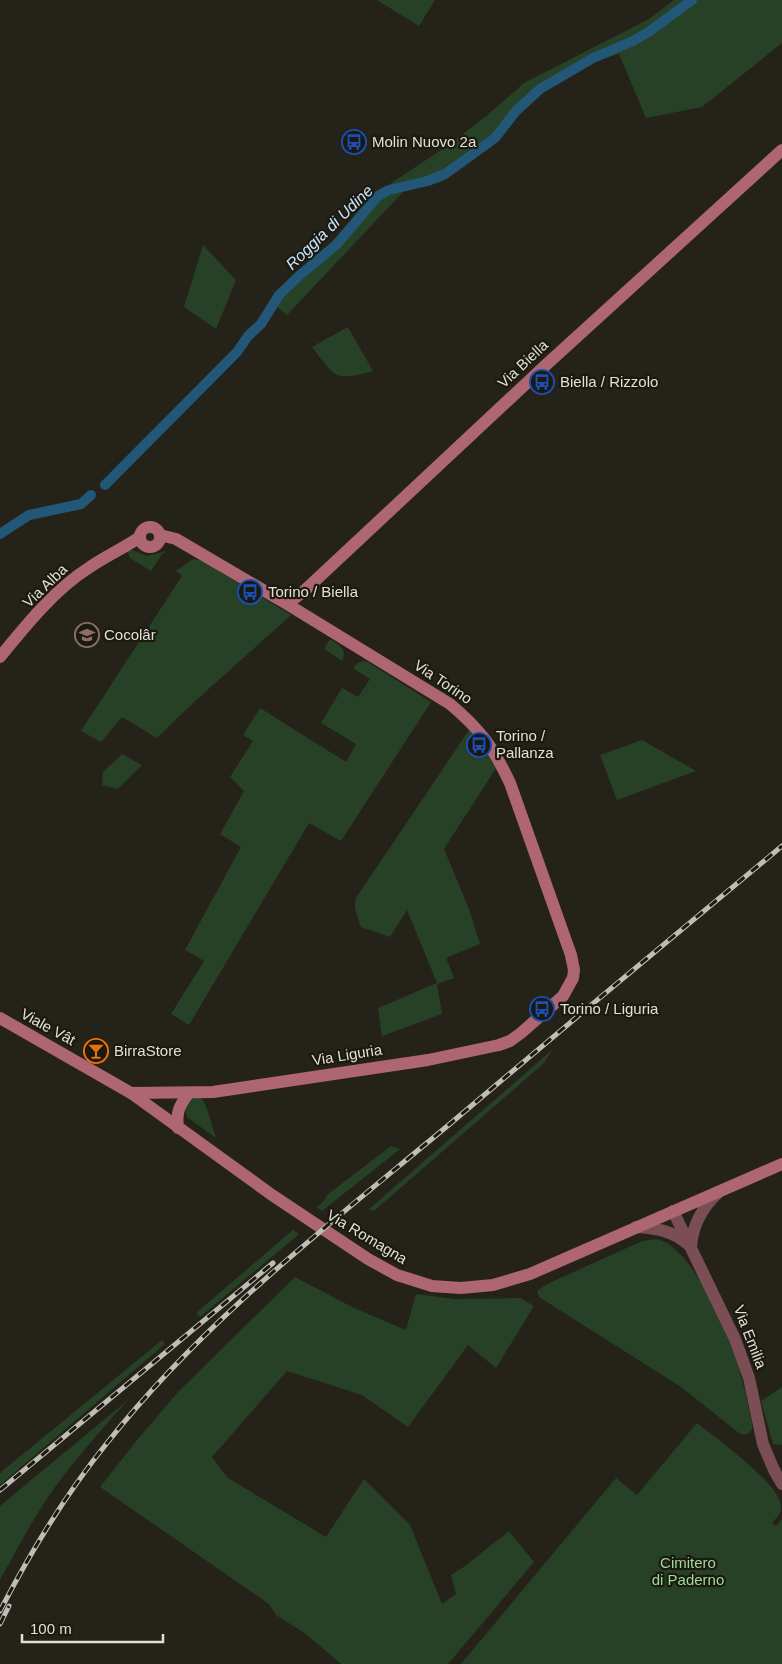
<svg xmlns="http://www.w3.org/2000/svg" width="782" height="1664" viewBox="0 0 782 1664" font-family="Helvetica,sans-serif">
	<rect width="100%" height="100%" fill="#252319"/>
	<g fill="#264126">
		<path d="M 377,0 L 435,0 L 419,26 Z"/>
		<path d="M 674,0 L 782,0 L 782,43 L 702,107 L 646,118 L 619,54 L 591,63 L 540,93 L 516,116 L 500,137 L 439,183 L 403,192 L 287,315 L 275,305 L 293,284 L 339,245 L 380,198 L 394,191 L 390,184 L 450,144 L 484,118 L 524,83 L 649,19 Z"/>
		<path d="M 203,245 L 236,280 L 216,329 L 184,307 Z"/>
		<path d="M 348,327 L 373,371 C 335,382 335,377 312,347 Z"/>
		<path d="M 132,550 L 147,556 L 166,551 L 162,554 L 151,571 L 130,558 L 127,551 Z"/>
		<path d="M 193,559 L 202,561 L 291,615 L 192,704 L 157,738 L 122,717 L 101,742 L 81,731 L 182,576 L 176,571 Z"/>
		<path d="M 330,639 C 339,645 348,649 342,661 L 324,649 Z"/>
		<path d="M 364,661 L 368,662 L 431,702 L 341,841 L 309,823 L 189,1025 L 171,1014 L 204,961 L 185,950 L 241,847 L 220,834 L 244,791 L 230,777 L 253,741 L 243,735 L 260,708 L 346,762 L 356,744 L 321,723 L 342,688 L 358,697 L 370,679 L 353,668 L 358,663 Z"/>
		<path d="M 469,730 L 478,741 L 496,768 L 444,849 L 469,909 L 480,944 L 446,958 L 454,978 L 437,984 L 442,1014 L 382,1036 L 378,1008 L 437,983 L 407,910 L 390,937 L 361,927 C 358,918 353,908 356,898 Z"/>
		<path d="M 642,740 L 696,771 L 617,800 L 600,755 Z"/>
		<path d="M 122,754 L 142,765 L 118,789 L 102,785 L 103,772 Z"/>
		<path d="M 553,1049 L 543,1064 L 374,1211 L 369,1209 Z"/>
		<path d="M 191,1098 L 201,1098 C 208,1106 212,1127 216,1138 L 187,1117 L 185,1108 Z"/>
		<path d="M 391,1146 L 400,1149 L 322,1211 L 317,1207 L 324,1201 L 327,1195 Z"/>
		<path d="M 293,1230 L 299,1234 L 200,1317 L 196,1313 Z"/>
		<path d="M 657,1239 C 687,1245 719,1313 730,1341 C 740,1368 746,1395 752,1423 L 752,1429 C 749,1434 745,1436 739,1433 L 681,1387 L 539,1297 L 537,1291 L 547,1284 L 642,1241 Z"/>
		<path d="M 295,1277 L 354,1308 L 406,1330 L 416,1294 L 455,1299 L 520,1298 L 534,1306 L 496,1368 L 468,1345 L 408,1427 L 362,1395 L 287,1371 L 212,1457 L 228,1478 L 326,1537 L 364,1479 L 410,1525 L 442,1604 L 456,1594 L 451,1575 L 465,1566 L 509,1531 L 534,1562 L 448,1664 L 341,1664 L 306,1634 L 276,1615 L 269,1604 L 100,1487 L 137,1440 L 178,1392 Z"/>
		<path d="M 162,1340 L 165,1344 L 0,1485 L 0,1473 Z"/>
		<path d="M 782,1387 L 782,1445 L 773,1444 L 761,1401 Z"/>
		<path d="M 128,1400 C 99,1432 70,1465 46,1500 C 29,1526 15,1553 0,1580 L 0,1506 Z"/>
		<path d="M 697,1423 C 716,1438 780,1484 781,1506 C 782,1513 776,1518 772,1523 L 776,1526 L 782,1519 L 782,1664 L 461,1664 L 616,1478 L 637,1495 Z"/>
	</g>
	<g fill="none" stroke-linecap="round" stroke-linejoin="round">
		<g stroke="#235778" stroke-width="10">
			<path d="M 105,485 L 237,352 L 248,336 L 261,324 L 279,295 L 300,275 L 336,245 L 378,196 L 389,190 L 427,181 L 445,174 L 495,138 L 516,111 L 540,89 L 593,58 L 633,41 L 650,31 L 692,0"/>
			<path d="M 0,534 L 29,515 L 81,504 L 91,495"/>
		</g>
		<g stroke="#7b4e56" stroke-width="12">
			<path d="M 673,1211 L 735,1339 L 749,1378 L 763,1444 L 774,1470 L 782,1484"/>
			<path d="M 636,1227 C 656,1228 674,1231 689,1245"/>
			<path d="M 691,1246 C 693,1223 703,1206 720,1191"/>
		</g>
		<g stroke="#ad6672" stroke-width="12">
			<circle cx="150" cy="537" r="10"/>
			<path d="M 287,604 L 303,592 L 547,364 L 782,150"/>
			<path d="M 0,657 C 26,625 55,589 90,567 C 106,556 124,548 140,537"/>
			<path d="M 0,1018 L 131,1093 L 272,1195 L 368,1259 L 397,1275 L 432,1286 L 461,1288 L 493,1285 L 530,1274 L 782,1164"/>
			<path d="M 131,1093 L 213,1092 L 428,1060 L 499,1045 L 510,1041 L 521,1033 L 563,996 L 573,978 L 574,970 L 571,955 L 510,783 C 493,747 480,729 450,704 L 287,604 L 176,539 L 160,535"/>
			<path d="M 178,1128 C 176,1113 179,1106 188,1094"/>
		</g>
		<defs>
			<g id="rail">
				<path d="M 0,1490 L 273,1263"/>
				<path d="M 0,1611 C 31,1551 65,1495 107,1443 C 204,1320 331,1223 451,1123 C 561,1030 671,938 782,846"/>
				<path d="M 0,1624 L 9,1606"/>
			</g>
		</defs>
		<use href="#rail" stroke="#bebdb6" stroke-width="5"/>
		<use href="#rail" stroke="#1c1a10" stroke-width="3" stroke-dasharray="9" stroke-linecap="butt"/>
	</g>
	<defs>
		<symbol id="bus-ring" viewBox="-11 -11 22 22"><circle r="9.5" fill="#1c1a10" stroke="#1a4fb4" stroke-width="1.5"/><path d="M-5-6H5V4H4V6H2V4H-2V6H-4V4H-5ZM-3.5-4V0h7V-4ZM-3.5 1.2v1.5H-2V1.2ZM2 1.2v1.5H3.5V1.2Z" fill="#1a4fb4"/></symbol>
		<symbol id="school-ring" viewBox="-11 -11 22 22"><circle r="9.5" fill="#1c1a10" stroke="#8d6e63" stroke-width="1.5"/><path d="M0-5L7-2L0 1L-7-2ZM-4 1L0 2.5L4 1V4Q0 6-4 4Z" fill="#8d6e63"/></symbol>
		<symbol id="bar-ring" viewBox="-11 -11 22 22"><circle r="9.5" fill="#1c1a10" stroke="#e8710a" stroke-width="1.5"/><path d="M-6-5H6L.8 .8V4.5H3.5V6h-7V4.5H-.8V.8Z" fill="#e8710a"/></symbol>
	</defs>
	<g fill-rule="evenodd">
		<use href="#bus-ring" x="340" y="128" width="28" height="28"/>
		<use href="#bus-ring" x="528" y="368" width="28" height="28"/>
		<use href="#bus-ring" x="236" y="578" width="28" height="28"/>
		<use href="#school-ring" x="73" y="621" width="28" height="28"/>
		<use href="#bus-ring" x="465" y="731" width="28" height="28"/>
		<use href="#bus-ring" x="528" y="995" width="28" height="28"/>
		<use href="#bar-ring" x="82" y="1037" width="28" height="28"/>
	</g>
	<g text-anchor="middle" stroke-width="4.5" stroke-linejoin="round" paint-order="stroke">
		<g font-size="15" fill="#e0dfd8" stroke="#1c1a10" text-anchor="start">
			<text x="372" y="147">Molin Nuovo 2a</text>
			<text x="560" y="387">Biella / Rizzolo</text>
			<text x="268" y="597">Torino / Biella</text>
			<text x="104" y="640">Cocolâr</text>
			<text x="496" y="741">Torino /<tspan x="496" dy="17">Pallanza</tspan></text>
			<text x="560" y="1014">Torino / Liguria</text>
			<text x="114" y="1056">BirraStore</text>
		</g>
		<g font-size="15" fill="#e0dfd8" stroke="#1c1a10">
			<text transform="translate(523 364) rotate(-43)" y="5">Via Biella</text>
			<text transform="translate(45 586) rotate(-44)" y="5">Via Alba</text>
			<text transform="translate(443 682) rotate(34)" y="5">Via Torino</text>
			<text transform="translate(48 1027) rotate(29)" y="5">Viale Vât</text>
			<text transform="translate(347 1055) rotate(-9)" y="5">Via Liguria</text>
			<text transform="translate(367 1237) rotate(31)" y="5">Via Romagna</text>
			<text transform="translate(750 1337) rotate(69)" y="5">Via Emilia</text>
		</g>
		<g font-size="15" fill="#9cd99a" stroke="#1c1a10">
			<text x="688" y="1568">Cimitero<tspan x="688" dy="17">di Paderno</tspan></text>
		</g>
		<g font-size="16" font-style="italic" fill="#c7e5fa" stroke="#1c1a10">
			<text transform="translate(329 227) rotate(-44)" y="6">Roggia di Udine</text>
		</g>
	</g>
	<path d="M22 1634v8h141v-8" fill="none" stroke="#e0dfd8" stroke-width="2.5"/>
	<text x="30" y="1634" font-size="15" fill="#e0dfd8" stroke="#1c1a10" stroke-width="4" paint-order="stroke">100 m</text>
</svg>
